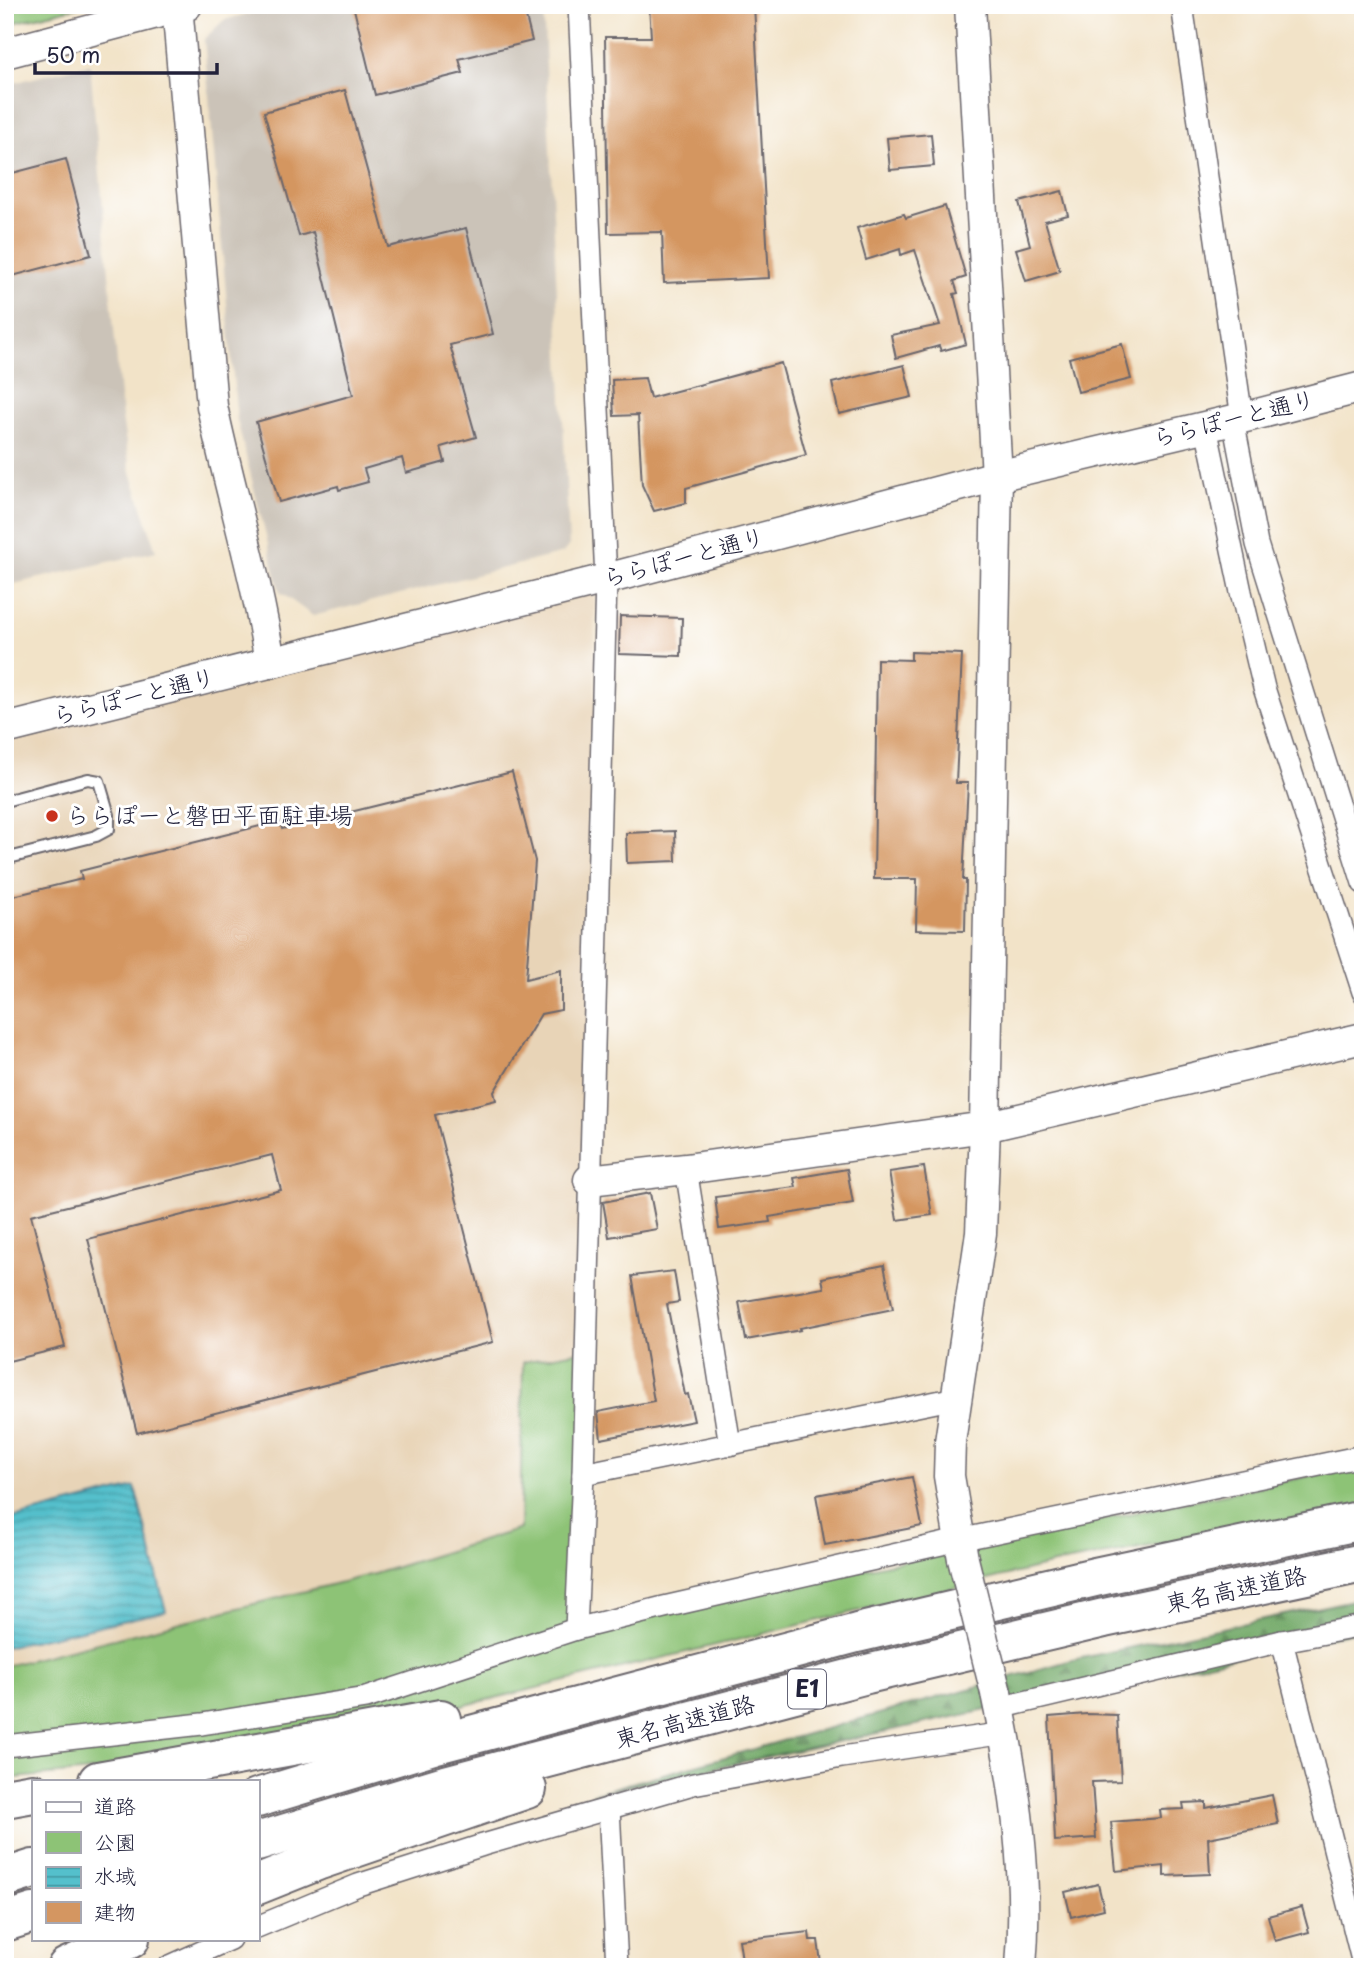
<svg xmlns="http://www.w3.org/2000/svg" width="1368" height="1972" viewBox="0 0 1368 1972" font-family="'Playpen Sans','Klee One',sans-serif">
	<defs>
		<pattern id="forest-firs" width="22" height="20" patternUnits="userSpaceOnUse" patternTransform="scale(1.75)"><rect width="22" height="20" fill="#72a967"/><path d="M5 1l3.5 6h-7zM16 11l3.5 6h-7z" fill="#5d8956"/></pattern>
		<pattern id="water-rules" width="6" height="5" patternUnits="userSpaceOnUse" patternTransform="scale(1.75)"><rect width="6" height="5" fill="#54c0cc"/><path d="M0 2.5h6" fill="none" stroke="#459ca7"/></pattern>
	</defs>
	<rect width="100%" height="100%" fill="#fff"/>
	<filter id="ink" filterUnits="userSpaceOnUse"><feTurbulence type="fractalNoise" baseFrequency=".0143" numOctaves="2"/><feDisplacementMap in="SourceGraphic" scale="14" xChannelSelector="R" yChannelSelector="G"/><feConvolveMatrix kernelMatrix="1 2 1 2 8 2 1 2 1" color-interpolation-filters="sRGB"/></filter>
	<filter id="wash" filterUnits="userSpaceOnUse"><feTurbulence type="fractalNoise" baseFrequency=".00686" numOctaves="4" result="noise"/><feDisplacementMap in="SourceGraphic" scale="28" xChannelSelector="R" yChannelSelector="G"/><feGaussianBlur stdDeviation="1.57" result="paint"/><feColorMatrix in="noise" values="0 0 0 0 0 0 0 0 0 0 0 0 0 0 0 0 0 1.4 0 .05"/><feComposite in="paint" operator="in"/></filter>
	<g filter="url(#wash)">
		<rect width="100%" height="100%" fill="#f2e3c8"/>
		<path fill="#e8d4b7" d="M 595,581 L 595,980 L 576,1629 L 5,1740 L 5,728 Z"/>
		<g fill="#cbc3b8">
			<path d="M 282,5 L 543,5 L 569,545 L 563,553 L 313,616 L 280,592 L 237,420 L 204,39 L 224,20 Z"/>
			<path d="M 90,64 L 122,418 L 130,469 L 156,551 L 5,586 L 5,85 Z"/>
		</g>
		<g fill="#8dc376" stroke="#587258" stroke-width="2">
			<path d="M 5,5 L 86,5 L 5,25 Z"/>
			<path d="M 586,1350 L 576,1629 L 1363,1465 L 1363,1506 L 1054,1564 L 420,1716 L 223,1759 L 5,1779 L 5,1666 L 374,1574 L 520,1529 L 523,1362 Z"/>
		</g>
		<path fill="url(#forest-firs)" stroke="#4a6651" stroke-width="2" d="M 1363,1598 L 1363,1630 L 592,1794 L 1072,1660 Z"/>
		<path fill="url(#water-rules)" stroke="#3b7184" stroke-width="2" d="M 135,1487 L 166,1611 L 5,1647 L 5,1520 Z"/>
		<g id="blocks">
			<g fill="#d49661">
				<path d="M 368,5 L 523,5 L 532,41 L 459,59 L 463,73 L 375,95 L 354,9 Z"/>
				<path d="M 649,5 L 754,5 L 769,278 L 664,283 L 662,232 L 608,233 L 605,37 L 651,37 Z"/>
				<path d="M 345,90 L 388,247 L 466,228 L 493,334 L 450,345 L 476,437 L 441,447 L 445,462 L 406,473 L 402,458 L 364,469 L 368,482 L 339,490 L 338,486 L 279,502 L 256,422 L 353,395 L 313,232 L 299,236 L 264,112 Z"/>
				<path d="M 931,134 L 934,166 L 890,170 L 887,138 Z"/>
				<path d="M 66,159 L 91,255 L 5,278 L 5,175 Z"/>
				<path d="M 1062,191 L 1068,215 L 1045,221 L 1060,271 L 1026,281 L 1016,249 L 1030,245 L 1019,202 Z"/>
				<path d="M 945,206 L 966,277 L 954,281 L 958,293 L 954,294 L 966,344 L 941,351 L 939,346 L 896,358 L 891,335 L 940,325 L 915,250 L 901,255 L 900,249 L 866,260 L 857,228 L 904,214 L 906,218 Z"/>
				<path d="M 1122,344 L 1131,379 L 1078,392 L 1069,358 Z"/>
				<path d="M 781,363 L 806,455 L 686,488 L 686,503 L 654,511 L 642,485 L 638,415 L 614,416 L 612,380 L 645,378 L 650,398 Z"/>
				<path d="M 904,365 L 912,397 L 839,414 L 832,383 Z"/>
				<path d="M 620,616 L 682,618 L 681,656 L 619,654 Z"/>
				<path d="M 911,652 L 962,654 L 956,783 L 968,783 L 963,880 L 966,880 L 965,931 L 916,930 L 917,879 L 874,879 L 877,659 L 911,660 Z"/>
				<path d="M 512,772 L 535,861 L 526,979 L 561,970 L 561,1010 L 541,1014 L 494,1092 L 496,1100 L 435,1115 L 493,1342 L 137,1433 L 88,1239 L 281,1190 L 272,1155 L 31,1215 L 65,1347 L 5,1362 L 5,898 L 82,879 L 80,871 L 280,821 L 282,829 Z"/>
				<path d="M 675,831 L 676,861 L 627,863 L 626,833 Z"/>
				<path d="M 924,1167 L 932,1215 L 897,1220 L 889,1172 Z"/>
				<path d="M 847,1169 L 853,1203 L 769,1217 L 770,1222 L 719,1229 L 715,1197 L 796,1187 L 794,1178 Z"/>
				<path d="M 650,1193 L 657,1229 L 609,1237 L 603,1202 Z"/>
				<path d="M 884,1265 L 893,1309 L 800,1328 L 801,1330 L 746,1340 L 739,1302 L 824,1288 L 822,1278 Z"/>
				<path d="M 674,1271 L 679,1302 L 667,1304 L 685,1395 L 688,1394 L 694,1421 L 601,1439 L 598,1412 L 654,1401 L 632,1276 Z"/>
				<path d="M 912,1477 L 922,1526 L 825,1545 L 816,1495 Z"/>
				<path d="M 1087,1714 L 1117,1715 L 1121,1781 L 1092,1782 L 1096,1838 L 1055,1841 L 1049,1717 Z"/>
				<path d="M 1272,1795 L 1278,1824 L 1208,1838 L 1210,1874 L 1164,1876 L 1164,1866 L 1116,1871 L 1111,1822 L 1161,1818 L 1160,1810 L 1184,1809 L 1183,1803 L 1206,1802 L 1206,1808 Z"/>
				<path d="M 1098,1884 L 1104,1909 L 1071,1917 L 1065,1892 Z"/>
				<path d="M 1302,1907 L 1309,1932 L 1275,1941 L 1268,1916 Z"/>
				<path d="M 809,1932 L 810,1940 L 818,1940 L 821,1963 L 794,1967 L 743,1967 L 739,1940 Z"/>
			</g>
		</g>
	</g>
	<g filter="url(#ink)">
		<use href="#blocks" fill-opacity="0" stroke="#6b666c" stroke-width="2"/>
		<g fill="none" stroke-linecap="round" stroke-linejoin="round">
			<defs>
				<path id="lane" d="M 5,801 L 88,779 L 99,781 L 109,815 L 109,829 L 96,836 L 5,859"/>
				<g id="street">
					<path d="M 1182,5 L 1242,418"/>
					<path d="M 1233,420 L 1257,544 L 1363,883"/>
					<path d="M 1206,427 L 1241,592 L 1264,688 L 1363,992"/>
					<path d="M 686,1169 L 730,1445"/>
					<path d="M 583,1474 L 956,1398"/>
					<path d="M 576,1629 L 583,1474 L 606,579 L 579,5"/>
					<path d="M 1282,1641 L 1363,1964"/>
					<path d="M 999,1708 L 1282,1641 L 1363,1626"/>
					<path d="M 5,1746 L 202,1724 L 366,1698 L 576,1629 L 664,1607 L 959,1540 L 1363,1456"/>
					<path d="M 609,1808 L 617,1967"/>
					<path d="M 257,1927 L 358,1885 L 483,1845 L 693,1784 L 842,1757 L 1005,1733"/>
					<path d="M 168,1967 L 230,1939"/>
				</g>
				<g id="secondary">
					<path d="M 177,5 L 212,406 C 230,492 257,576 270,663"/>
					<path d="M 5,53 L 187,5"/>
					<path d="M 5,729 L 606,579 L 997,476 L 1242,418 L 1363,387"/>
					<path d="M 589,1180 L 686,1169 L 985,1127 L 1363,1038"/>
					<path d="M 963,1559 L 949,1476 L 950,1442 L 981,1233 L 985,1127 L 997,476 L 970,5"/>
					<path d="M 996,1693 C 1015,1783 1029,1874 1021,1967"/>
				</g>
				<g id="highway">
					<path d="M 98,1781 L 441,1719"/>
					<path d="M 5,1798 L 33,1793"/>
					<path d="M 257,1798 L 433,1745 L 857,1633 L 1095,1577 L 1363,1520"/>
					<path d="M 257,1842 L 445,1785 L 867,1674 L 1104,1618 L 1363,1563"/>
					<path d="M 5,1878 L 33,1869"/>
					<path d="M 257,1885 L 317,1861 L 527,1789"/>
					<path d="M 5,1922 L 33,1913"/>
					<path d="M 67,1967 L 130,1939"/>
				</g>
			</defs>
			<use href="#lane" stroke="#6b666c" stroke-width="14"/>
			<use href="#street" stroke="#6b666c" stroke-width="24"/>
			<use href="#secondary" stroke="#6b666c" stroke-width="33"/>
			<use href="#highway" stroke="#6b666c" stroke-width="42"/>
			<use href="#lane" stroke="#fff" stroke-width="10"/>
			<use href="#street" stroke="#fff" stroke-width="21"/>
			<use href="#secondary" stroke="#fff" stroke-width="30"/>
			<use href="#highway" stroke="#fff" stroke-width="38"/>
			<defs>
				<path id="secondary-bridge" d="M 963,1559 L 996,1693"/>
			</defs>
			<use href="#secondary-bridge" stroke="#6b666c" stroke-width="33" stroke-linecap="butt"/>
			<use href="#secondary-bridge" stroke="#fff" stroke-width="30"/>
		</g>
	</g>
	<circle fill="#c8321e" stroke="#fff" stroke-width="2.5" cx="52" cy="816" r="7"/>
	<g text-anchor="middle" stroke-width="6" stroke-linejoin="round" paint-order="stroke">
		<rect fill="#fff" stroke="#646476" stroke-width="2" x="788" y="1669.5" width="38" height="39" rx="5"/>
		<g font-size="23" font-weight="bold" fill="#22223b">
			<text x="807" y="1697">E1</text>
		</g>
		<g font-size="24" fill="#22223b" stroke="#fff">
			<text transform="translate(1234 419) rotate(-14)" y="8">ららぽーと通り</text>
			<text transform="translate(684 558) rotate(-15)" y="8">ららぽーと通り</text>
			<text transform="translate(134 697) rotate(-14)" y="8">ららぽーと通り</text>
			<text transform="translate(1236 1590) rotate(-12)" y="8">東名高速道路</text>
			<text transform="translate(685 1722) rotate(-15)" y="8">東名高速道路</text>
		</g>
		<g font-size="24" fill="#22223b" stroke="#fff" text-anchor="start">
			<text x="66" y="824">ららぽーと磐田平面駐車場</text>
		</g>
	</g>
	<rect width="1368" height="1972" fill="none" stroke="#fff" stroke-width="28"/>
	<rect x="32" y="1780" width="228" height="161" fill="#ffffff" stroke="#a7a7b1" stroke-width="2"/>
	<rect x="46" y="1802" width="35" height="10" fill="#ffffff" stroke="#a7a7b1" stroke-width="2"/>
	<text x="94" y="1814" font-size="21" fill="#22223b">道路</text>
	<rect x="46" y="1832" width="35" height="21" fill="#8dc376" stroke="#a7a7b1" stroke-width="2"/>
	<text x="94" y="1850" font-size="21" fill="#22223b">公園</text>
	<rect x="46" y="1867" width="35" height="21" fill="url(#water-rules)" stroke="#a7a7b1" stroke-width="2"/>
	<text x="94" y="1884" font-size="21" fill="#22223b">水域</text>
	<rect x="46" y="1902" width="35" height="21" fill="#d49661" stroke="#a7a7b1" stroke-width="2"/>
	<text x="94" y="1920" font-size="21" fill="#22223b">建物</text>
	<path d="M35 63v10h182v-10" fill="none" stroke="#22223b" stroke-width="3.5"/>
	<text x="46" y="63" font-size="21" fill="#22223b" stroke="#ffffff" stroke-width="5" paint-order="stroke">50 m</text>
</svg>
